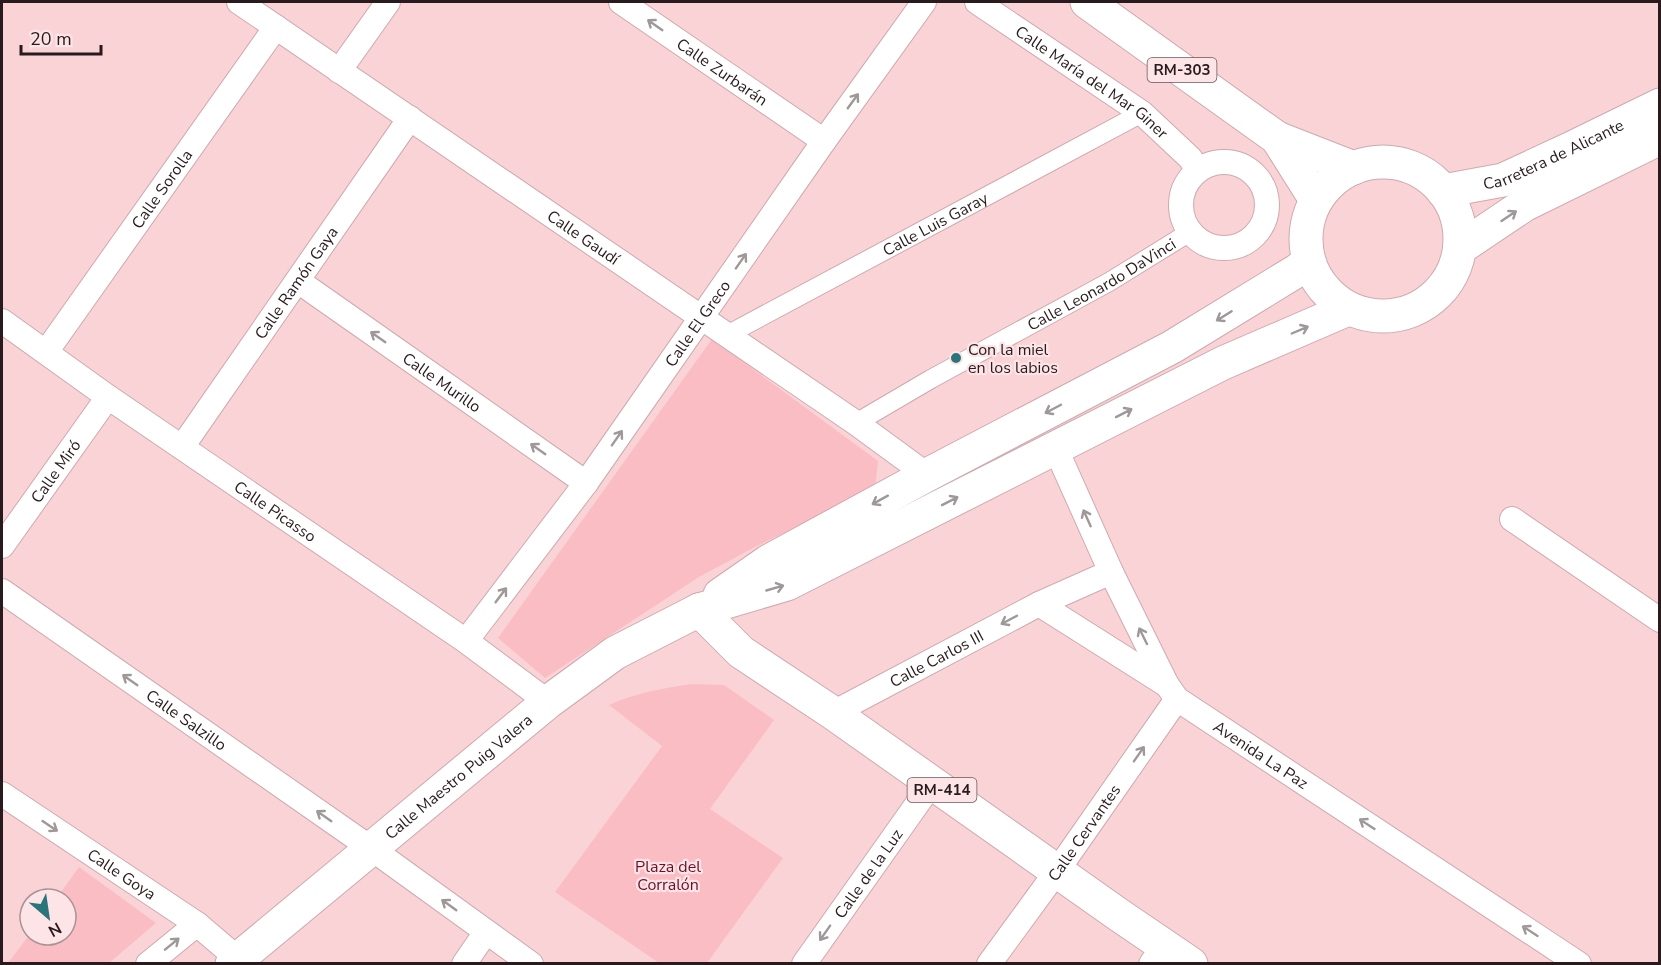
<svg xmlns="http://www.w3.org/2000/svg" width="1661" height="965" viewBox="0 0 1661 965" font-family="'Nunito Sans',sans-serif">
	<rect width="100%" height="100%" fill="#fad3d7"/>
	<g fill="#fbbdc4">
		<path d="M 712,339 L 878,461 L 875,489 L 755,547 L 699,577 L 545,678 L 498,638 Z"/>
		<path d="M 692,684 L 724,685 L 774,720 L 710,809 L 783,858 L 707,963 L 659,963 L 555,892 L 662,746 L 609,705 C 635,693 664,688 692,684 Z"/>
		<path d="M 79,867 L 156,923 L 109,963 L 8,963 L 30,934 L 30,935 L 66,935 L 66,899 L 56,899 Z"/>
	</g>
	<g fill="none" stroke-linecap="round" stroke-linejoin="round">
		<defs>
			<g id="pedestrian">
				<path id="s1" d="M 727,335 L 1142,113"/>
				<path id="s2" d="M 856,423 L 931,379 L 1109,282 L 1190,232"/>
			</g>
			<g id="minor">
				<path id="s3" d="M 239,2 L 856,423 L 927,475"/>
				<path id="s4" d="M 621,2 L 824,141"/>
				<path id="s5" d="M 977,2 L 1142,113 L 1190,158 L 1198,170"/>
				<path d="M 339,71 L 388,2"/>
				<circle cx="1224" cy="205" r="43"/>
				<path id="s6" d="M 298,281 L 586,483"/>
				<path id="s7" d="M 2,321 L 108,397 L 466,641 L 548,702"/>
				<path id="s8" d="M 46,352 L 276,27"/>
				<path id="s9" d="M 182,447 L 410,118"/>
				<path id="s10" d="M 1055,447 L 1111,572 L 1167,685 L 1177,699 L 1579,964"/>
				<path d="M 1512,519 L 1660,620"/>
				<path id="s11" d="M 2,546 L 108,397"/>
				<path id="s12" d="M 2,591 L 372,849 L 531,964"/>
				<path d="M 1039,604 L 1111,572"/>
				<path id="s13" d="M 466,641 L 586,483 L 824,141 L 924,2"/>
				<path id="s14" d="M 833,713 L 1039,604 L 1167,685"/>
				<path id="s15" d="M 2,794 L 197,924 L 238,959"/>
				<path d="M 148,964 L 197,924"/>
				<path d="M 464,964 L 486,932"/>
				<path id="s16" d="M 804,964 L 932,783"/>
				<path id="s17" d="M 989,964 L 1057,871 L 1177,699"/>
				<path d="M 1151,964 L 1164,945"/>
			</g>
			<g id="primary">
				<path id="s18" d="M 1443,191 L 1503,180 L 1572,148 L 1660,105"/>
				<path d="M 1460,248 L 1524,205 L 1660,138"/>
				<path id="s19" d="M 232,964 L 548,702 L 615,653 L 699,610"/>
			</g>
			<g id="trunk">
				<path d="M 1087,2 L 1277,138 L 1354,168"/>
				<path d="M 1277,138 L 1316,200"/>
				<circle cx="1383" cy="239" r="77"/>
				<path d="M 720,595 L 769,561 L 927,475 L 1172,347 L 1298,270 L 1308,262"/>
				<path d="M 699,610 L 787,584 L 1223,363 L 1348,309"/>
				<path d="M 699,610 L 741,652 L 833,713 L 1119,915 L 1191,964"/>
			</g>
		</defs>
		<use href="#pedestrian" stroke="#cea9ad" stroke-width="20"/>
		<use href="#minor" stroke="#cea9ad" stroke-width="26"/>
		<use href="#primary" stroke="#cea9ad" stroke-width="35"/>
		<use href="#trunk" stroke="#cea9ad" stroke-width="35"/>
		<use href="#pedestrian" stroke="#fff" stroke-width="18"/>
		<use href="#minor" stroke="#fff" stroke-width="24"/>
		<use href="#primary" stroke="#fff" stroke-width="33"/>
		<use href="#trunk" stroke="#fff" stroke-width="33"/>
	</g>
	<defs><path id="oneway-shaft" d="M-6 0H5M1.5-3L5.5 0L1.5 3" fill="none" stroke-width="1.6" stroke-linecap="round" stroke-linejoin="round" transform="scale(1.5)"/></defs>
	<g stroke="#9f9899">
		<use href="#oneway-shaft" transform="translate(655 25) rotate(-145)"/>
		<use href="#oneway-shaft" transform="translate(853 101) rotate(-54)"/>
		<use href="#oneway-shaft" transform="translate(1509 216) rotate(-34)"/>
		<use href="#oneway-shaft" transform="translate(741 261) rotate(-55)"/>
		<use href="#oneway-shaft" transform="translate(1224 316) rotate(148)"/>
		<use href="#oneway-shaft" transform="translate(1300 330) rotate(-23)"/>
		<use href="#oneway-shaft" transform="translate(378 337) rotate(-145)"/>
		<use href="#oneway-shaft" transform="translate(1053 409) rotate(152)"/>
		<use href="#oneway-shaft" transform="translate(1124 413) rotate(-27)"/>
		<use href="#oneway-shaft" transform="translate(617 438) rotate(-55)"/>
		<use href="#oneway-shaft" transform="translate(538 449) rotate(-145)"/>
		<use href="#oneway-shaft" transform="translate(880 500) rotate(151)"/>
		<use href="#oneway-shaft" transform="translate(950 501) rotate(-27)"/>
		<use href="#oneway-shaft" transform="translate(1087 518) rotate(-114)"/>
		<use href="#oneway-shaft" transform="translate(775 588) rotate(-16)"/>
		<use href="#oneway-shaft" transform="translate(501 595) rotate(-53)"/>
		<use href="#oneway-shaft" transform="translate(1009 620) rotate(152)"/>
		<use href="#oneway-shaft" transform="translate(1143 636) rotate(-116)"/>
		<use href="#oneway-shaft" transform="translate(130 680) rotate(-145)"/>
		<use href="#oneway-shaft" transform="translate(1139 754) rotate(-55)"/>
		<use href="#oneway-shaft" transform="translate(324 816) rotate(-145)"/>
		<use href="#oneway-shaft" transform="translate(1367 824) rotate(-147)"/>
		<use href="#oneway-shaft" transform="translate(50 826) rotate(34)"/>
		<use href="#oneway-shaft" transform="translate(449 905) rotate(-144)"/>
		<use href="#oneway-shaft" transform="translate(1530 931) rotate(-147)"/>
		<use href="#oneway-shaft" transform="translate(825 933) rotate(125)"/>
		<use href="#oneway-shaft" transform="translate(172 944) rotate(-39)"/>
	</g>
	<circle fill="#2a747b" stroke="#fce4e7" stroke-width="2" cx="956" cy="358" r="6"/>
	<g text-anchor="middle" stroke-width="4.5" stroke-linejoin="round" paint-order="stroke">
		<g fill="#fce4e7" stroke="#68575a" stroke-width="1.5">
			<rect x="1147.5" y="58" width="69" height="24" rx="4.5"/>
			<rect x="907.5" y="778" width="69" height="24" rx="4.5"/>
		</g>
		<g font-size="15" font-weight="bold" fill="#291b1d">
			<text x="1182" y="75">RM-303</text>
			<text x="942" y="795">RM-414</text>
		</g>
		<g font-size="16" fill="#291b1d" stroke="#fce4e7">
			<text dy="6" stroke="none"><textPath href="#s4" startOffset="123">Calle Zurbarán</textPath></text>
			<text dy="6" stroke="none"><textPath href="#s5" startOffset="140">Calle María del Mar Giner</textPath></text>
			<text dy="6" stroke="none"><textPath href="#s18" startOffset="117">Carretera de Alicante</textPath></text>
			<text dy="6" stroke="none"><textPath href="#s8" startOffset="200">Calle Sorolla</textPath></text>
			<text dy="6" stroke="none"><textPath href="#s1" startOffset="236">Calle Luis Garay</textPath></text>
			<text dy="6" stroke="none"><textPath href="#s3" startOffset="417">Calle Gaudí</textPath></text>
			<text dy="6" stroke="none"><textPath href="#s9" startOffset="200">Calle Ramón Gaya</textPath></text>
			<text dy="6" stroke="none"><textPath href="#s2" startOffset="282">Calle Leonardo DaVinci</textPath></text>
			<text dy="6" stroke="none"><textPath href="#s13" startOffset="393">Calle El Greco</textPath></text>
			<text dy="6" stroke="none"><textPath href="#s6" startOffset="176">Calle Murillo</textPath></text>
			<text dy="6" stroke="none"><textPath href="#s11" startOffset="92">Calle Miró</textPath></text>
			<text dy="6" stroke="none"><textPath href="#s7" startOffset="333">Calle Picasso</textPath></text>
			<text dy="6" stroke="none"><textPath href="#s14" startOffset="117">Calle Carlos III</textPath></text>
			<text dy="6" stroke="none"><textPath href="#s12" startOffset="225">Calle Salzillo</textPath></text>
			<text dy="6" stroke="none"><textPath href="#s10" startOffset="381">Avenida La Paz</textPath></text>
			<text dy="6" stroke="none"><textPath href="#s19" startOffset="294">Calle Maestro Puig Valera</textPath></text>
			<text dy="6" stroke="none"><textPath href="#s17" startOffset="162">Calle Cervantes</textPath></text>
			<text dy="6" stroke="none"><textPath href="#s16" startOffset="111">Calle de la Luz</textPath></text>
			<text dy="6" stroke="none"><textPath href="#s15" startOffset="144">Calle Goya</textPath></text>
		</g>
		<g font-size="16" fill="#291b1d" stroke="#fce4e7" text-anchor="start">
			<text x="968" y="355">Con la miel<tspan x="968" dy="18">en los labios</tspan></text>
		</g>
		<g font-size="16" fill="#6c0f2a" stroke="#fce4e7">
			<text x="668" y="872">Plaza del<tspan x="668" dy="18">Corralón</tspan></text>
		</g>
	</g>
	<rect width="1661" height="965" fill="none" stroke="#291b1d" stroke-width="6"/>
	<g transform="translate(48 917) rotate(151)"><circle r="28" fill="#fce4e7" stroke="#a89496" stroke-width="1.5"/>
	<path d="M0-4.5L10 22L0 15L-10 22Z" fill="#2a747b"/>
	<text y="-9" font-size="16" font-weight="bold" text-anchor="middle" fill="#291b1d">N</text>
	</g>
	<path d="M21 45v9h80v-9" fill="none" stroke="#291b1d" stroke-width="3"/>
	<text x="30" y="45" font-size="18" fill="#291b1d" stroke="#fce4e7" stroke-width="4.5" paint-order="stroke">20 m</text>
</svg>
